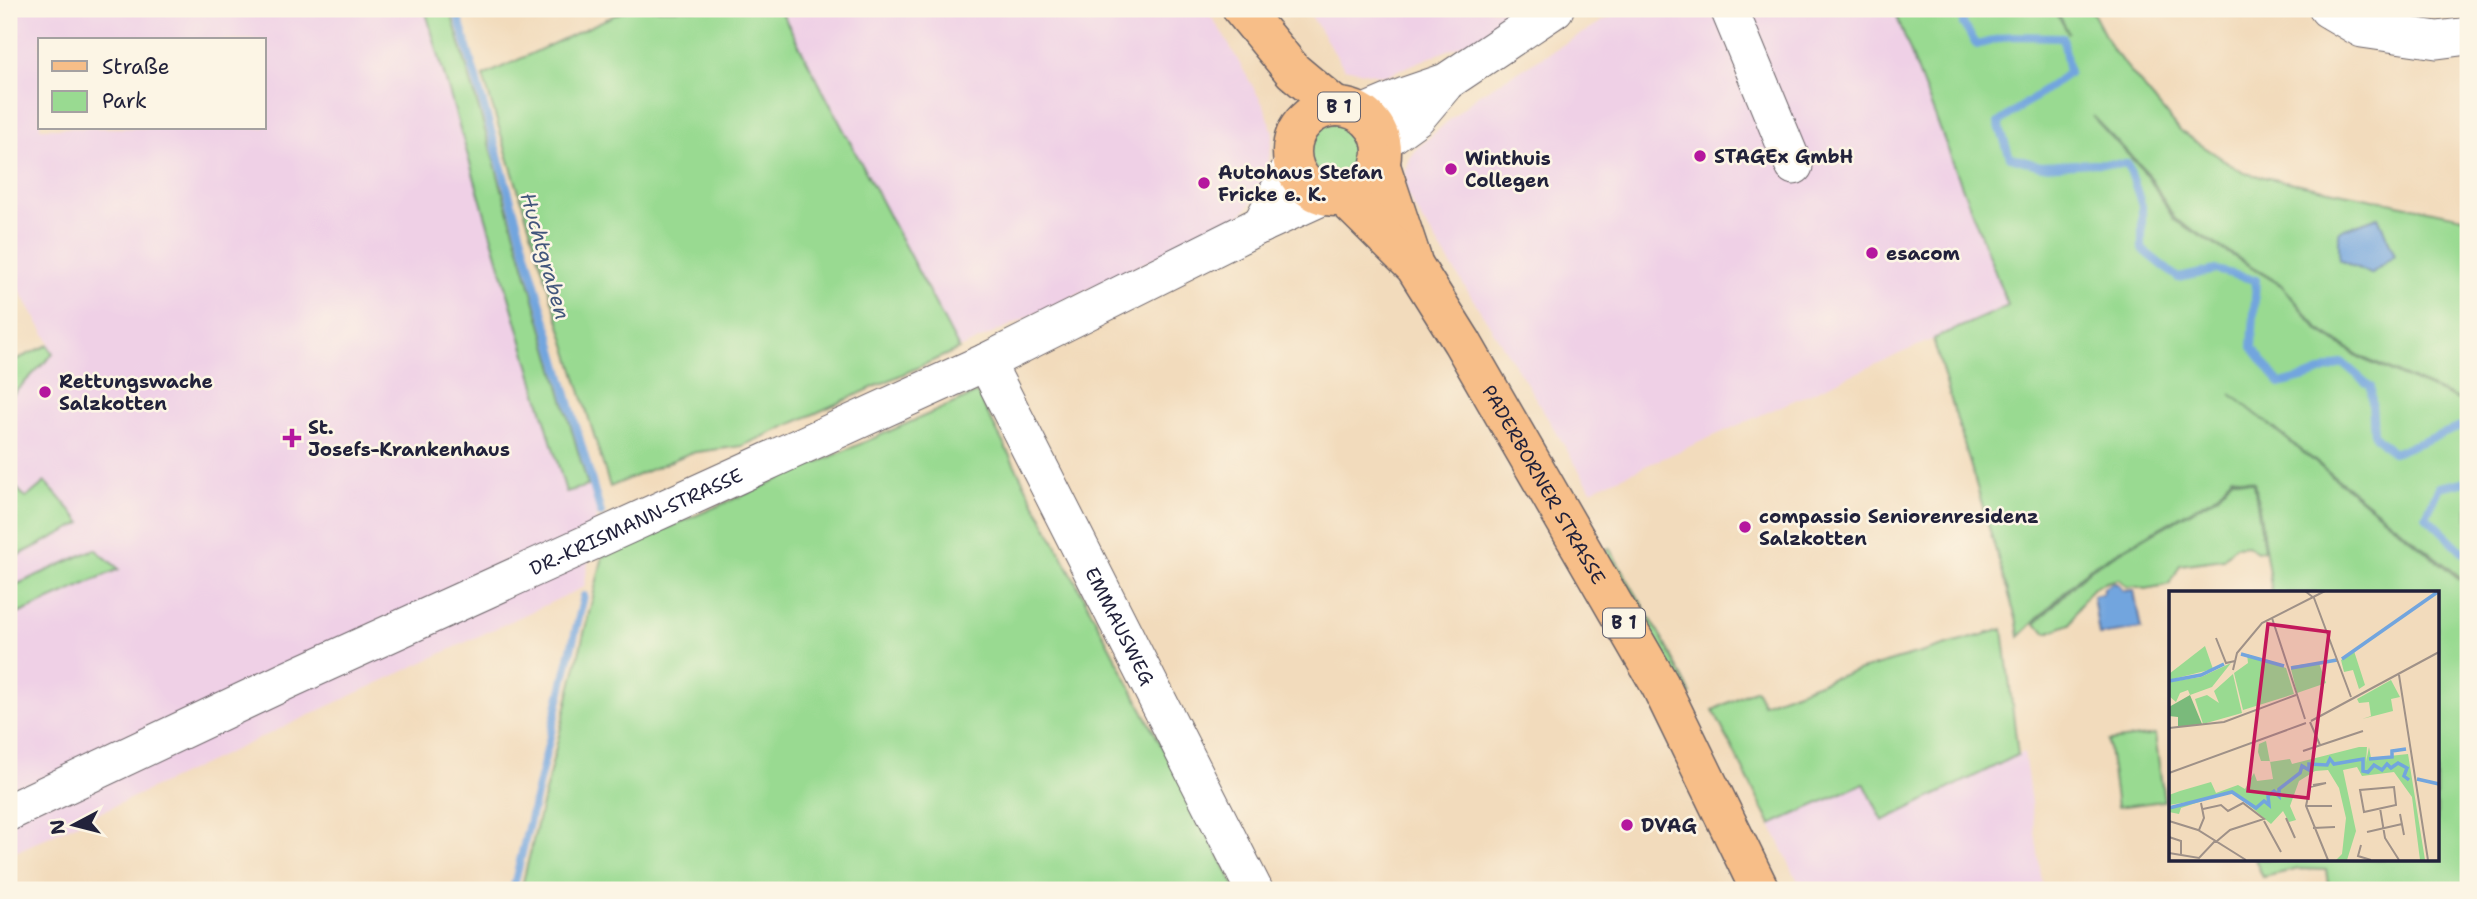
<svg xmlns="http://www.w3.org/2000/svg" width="2477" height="899" viewBox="0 0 2477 899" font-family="'Shantell Sans',sans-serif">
	<rect width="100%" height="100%" fill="#fcf5e5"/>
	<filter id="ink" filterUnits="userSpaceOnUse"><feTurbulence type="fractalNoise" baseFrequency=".0143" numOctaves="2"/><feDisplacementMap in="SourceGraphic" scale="14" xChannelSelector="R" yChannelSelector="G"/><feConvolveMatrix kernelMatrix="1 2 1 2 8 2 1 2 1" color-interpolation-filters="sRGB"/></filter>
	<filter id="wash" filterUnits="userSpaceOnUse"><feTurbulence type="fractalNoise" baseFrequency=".00686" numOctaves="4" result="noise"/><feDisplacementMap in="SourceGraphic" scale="28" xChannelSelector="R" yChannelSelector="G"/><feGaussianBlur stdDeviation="1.57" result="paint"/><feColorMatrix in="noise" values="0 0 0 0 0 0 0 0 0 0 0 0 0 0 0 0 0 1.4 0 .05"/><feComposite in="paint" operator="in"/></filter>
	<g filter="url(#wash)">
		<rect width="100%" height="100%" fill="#f2dbbc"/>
		<g fill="#efd0e6" fill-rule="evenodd">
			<path d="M 22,9 L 450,9 L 597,514 L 584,587 L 9,855 L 9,363 L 50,343 L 9,272 L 9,16 ZM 40,40 L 264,40 L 264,128 L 40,128 Z"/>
			<path d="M 780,9 L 1206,9 L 1223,34 L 1265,108 L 1273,132 L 1265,187 L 1241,215 L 1223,227 L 959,349 Z"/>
			<path d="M 1307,9 L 1524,9 L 1478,38 L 1384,76 L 1344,68 Z"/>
			<path d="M 1623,9 L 1894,9 L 2008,306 L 1591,490 L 1524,379 L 1412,204 L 1406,191 L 1405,174 L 1410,157 L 1415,150 L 1478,95 Z"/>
			<path d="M 2024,752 L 2043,890 L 1802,890 L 1771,825 L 1865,783 L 1884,821 Z"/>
		</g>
		<g fill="#99da91" stroke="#5e7e66" stroke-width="2">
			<path d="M 425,9 L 450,9 L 588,486 L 566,492 Z"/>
			<path d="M 628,9 L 780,9 L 959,349 L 742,446 L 690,453 L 610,487 L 483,76 Z"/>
			<path d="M 1894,9 L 2054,9 L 2069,34 L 2056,9 L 2091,9 L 2112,49 L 2180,131 L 2244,173 L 2468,218 L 2468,403 L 2363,358 L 2319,329 L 2282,285 L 2175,219 L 2148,173 L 2092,116 L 2147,175 L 2174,220 L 2282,286 L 2319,331 L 2362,359 L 2468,404 L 2468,583 L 2231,394 L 2468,586 L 2468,890 L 2329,890 L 2326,870 L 2299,869 L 2263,877 L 2255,859 L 2437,859 L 2437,593 L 2272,593 L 2255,482 L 2232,476 L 2217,495 L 2089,568 L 2019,637 L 2017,622 L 1933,339 L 2008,306 Z"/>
			<circle cx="1337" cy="151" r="28"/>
			<path d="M 48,345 L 53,354 L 9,398 L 9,363 Z"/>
			<path d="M 977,393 L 1237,890 L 521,890 L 603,556 Z"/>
			<path d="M 2232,478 L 2254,483 L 2264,550 L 2257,552 L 2247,545 L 2235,546 L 2223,559 L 2180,565 L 2170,584 L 2146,589 L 2134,586 L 2127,587 L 2119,579 C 2085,585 2086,596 2070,624 L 2047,633 L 2035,624 L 2090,569 L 2218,496 Z"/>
			<path d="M 9,480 L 26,498 L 45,482 L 82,523 L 9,560 Z"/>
			<path d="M 1609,548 L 1666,645 L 1691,694 L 1684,697 L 1604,551 Z"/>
			<path d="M 95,549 L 119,569 L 9,618 L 9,588 Z"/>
			<path d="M 2003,629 L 2018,755 L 1883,821 L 1864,783 L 1771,825 L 1713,710 L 1756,689 L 1763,704 L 1833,678 Z"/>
			<path d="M 2155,735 L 2164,801 L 2117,807 L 2108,741 Z"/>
		</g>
		<g fill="#72a5de" stroke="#4a648c" stroke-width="2">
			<path d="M 2378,217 L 2395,255 L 2371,274 L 2339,260 L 2339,231 Z"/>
			<path d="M 2112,583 L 2118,584 L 2123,591 L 2134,590 L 2141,629 L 2099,635 L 2093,596 L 2103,594 L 2104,588 Z"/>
		</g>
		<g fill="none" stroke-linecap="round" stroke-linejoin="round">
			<g stroke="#72a5de" stroke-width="8">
				<path d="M 456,9 L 601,513"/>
				<path d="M 1964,9 L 1963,24 L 1977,45 L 2009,36 L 2063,37 L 2069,73 L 1998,123 L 2010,157 L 2041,166 L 2093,163 L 2128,164 L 2142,206 L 2142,249 L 2178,278 L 2216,270 L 2256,280 L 2252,347 L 2280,384 L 2310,376 L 2343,363 L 2371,387 L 2374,435 L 2393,453 L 2468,424"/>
				<path d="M 2468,481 L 2439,487 L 2426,516 L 2468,557"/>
				<path d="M 513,890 L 584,596"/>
			</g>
		</g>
	</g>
	<g filter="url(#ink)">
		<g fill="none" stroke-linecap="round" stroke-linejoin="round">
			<defs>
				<g id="minor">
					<path d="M 1729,9 L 1794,166"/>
					<path d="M 2328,9 L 2362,29 L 2437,40 L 2468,36"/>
					<path d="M 1362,114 L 1405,96 L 1446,82 L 1555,9"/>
					<path d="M 1381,143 L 1417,117 L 1444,85"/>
					<path d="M 1261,225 L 1293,163"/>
					<path id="s1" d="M 986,362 L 1254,890"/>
					<path id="s2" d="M 9,812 L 288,680 L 986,362 L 1256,227 L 1326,195"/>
				</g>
				<g id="major">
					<path d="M 1242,9 L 1293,71 L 1336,107"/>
					<circle cx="1337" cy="152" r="45"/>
					<path d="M 1380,163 L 1412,259"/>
					<path id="s3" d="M 1343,196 L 1415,267 L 1462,342 L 1660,685 L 1760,890"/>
				</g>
			</defs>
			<use href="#minor" stroke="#6b6368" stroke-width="39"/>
			<use href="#major" stroke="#6b6368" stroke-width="41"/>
			<use href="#minor" stroke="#fff" stroke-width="37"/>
			<use href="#major" stroke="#f7be88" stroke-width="38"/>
		</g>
	</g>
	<g fill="#b5179e" stroke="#fcf5e5" stroke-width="2.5">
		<circle cx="1700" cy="156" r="7"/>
		<circle cx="1451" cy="169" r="7"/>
		<circle cx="1204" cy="183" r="7"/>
		<circle cx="1872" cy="253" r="7"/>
		<circle cx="45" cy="392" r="7"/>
		<path d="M288.5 427.5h7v7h7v7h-7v7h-7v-7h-7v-7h7z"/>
		<circle cx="1745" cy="527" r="7"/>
		<circle cx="1627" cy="825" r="7"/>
	</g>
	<g text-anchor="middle" stroke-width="5" stroke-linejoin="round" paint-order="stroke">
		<g fill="#fcf5e5" stroke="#63616e" stroke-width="2">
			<rect x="1318" y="92.5" width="42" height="29" rx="5"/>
			<rect x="1603" y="608.5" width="42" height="29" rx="5"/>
		</g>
		<g font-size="18" font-weight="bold" fill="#22223b">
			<text x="1339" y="113">B 1</text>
			<text x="1624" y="629">B 1</text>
		</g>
		<g font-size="19" font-weight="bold" fill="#22223b" stroke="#fcf5e5" text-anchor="start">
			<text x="1714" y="163">STAGEx GmbH</text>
			<text x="1465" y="165">Winthuis<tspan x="1465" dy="22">Collegen</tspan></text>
			<text x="1218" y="179">Autohaus Stefan<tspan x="1218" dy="22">Fricke e. K.</tspan></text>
			<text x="1886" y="260">esacom</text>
			<text x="59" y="388">Rettungswache<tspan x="59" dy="22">Salzkotten</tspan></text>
			<text x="308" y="434">St.<tspan x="308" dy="22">Josefs-Krankenhaus</tspan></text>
			<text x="1759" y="523">compassio Seniorenresidenz<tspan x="1759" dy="22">Salzkotten</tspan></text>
			<text x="1641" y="832">DVAG</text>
		</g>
		<g font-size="19" fill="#22223b" stroke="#fcf5e5">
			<text dy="7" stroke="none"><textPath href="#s3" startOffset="354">PADERBORNER STRASSE</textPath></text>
			<text dy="7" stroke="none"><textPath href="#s2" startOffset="691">DR.-KRISMANN-STRASSE</textPath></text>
			<text dy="7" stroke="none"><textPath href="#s1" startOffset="296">EMMAUSWEG</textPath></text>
		</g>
		<g font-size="21" font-style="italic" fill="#42567c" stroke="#fcf5e5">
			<text transform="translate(545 256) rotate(74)" y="7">Huchtgraben</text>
		</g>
	</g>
	<g transform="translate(2169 591)">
		<rect width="270" height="270" fill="#f2dbbc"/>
		<path d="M 36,55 L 44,78 L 0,89 L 0,83 ZM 185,60 L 196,94 L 190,98 L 184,79 L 175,81 L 172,69 ZM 78,63 L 117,77 L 125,103 L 74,119 L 65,82 L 79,72 ZM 169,69 L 150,72 L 157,92 L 128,102 L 122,78 L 143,74 L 122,75 ZM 62,72 L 43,96 L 21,104 L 19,99 L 11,102 L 7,111 L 0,105 L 0,91 L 32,86 ZM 64,83 L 73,122 L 34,133 L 26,108 L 38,104 L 50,112 L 45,100 ZM 222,89 L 231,106 L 222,108 L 224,120 L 193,128 L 202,125 L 200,111 L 190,112 L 188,108 ZM 97,150 L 101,171 L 121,168 L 123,173 L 190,156 L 198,156 L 197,171 L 200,156 L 202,167 L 239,163 L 256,269 L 251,269 L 243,206 L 225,181 L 193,185 L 188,176 L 174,179 L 187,240 L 178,269 L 167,269 L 173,263 L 177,227 L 170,197 L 159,179 L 146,180 L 130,190 L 121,215 L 127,229 L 120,231 L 114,220 L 102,233 L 63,200 L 12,217 L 10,223 L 0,221 L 0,216 L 31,209 L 0,214 L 0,204 L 11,200 L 42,191 L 47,202 L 69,194 L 76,198 L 85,182 L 88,190 L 104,188 L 101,170 L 92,170 L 89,161 L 90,153 Z" fill="#99da91"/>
		<path d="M 21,104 L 33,133 L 9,136 L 9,126 L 0,125 L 0,116 Z" fill="#7aba7b"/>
		<path fill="none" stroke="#72a5de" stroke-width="3.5" d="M 72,63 L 115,75M 173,68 L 270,0M 122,77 L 168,69M 0,90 L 32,84 L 55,73M 200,168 L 223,166 L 223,160 L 237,158M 248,188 L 270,193M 0,217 L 63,201 L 87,217 L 95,210 L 100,214 L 99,205 L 105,200 L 110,205 L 110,198 L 131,182 L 133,175 L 140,179 L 140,173 L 158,174 L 161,168 L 165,173 L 194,168 L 194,180 L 199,181 L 205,174 L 213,179 L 218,173 L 222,177 L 229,172 L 238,177 L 235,185 L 240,189"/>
		<path fill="none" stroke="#9f9188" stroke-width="2" d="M 136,0 L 145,7 L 182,106M 103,27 L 136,128M 47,47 L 57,72 L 66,70M 64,79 L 68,62 L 93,32 L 156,0M 230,84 L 259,269M 142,130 L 270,61M 141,131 L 151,154M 0,137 L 55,131 L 127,104M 134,160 L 194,140M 0,182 L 137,132M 144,194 L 157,192 L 141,196 L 137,215 L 159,269M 225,196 L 227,214 L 195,221 L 191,199 ZM 137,215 L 163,215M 211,217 L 216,247 L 230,269M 34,218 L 52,214 L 59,220 L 74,212 L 95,228 L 61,239 L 48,250M 231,223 L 235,244M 117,227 L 126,247M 0,230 L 29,239 L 77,269M 95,230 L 112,261M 144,237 L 166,236M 30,239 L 35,227 L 32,212M 198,241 L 233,233M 0,246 L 12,250 L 12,263M 192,254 L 189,265 L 202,269M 0,262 L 30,267 L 46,250"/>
		<path fill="#c2185b" fill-opacity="0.15" stroke="#c2185b" stroke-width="3.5" d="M 99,33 L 160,41 L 139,207 L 79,200 Z"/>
		<rect width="270" height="270" fill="none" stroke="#22223b" stroke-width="3.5"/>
	</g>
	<rect width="2477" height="899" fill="none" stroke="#fcf5e5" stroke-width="35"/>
	<rect x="38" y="38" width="228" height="91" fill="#fcf5e5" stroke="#a5a1a1" stroke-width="2"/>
	<rect x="52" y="61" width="35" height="10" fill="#f7be88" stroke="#a5a1a1" stroke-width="2"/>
	<text x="102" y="74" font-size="21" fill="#22223b">Straße</text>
	<rect x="52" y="91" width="35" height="21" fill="#99da91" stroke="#a5a1a1" stroke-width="2"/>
	<text x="102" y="108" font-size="21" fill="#22223b">Park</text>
	<g transform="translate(74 825) rotate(263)" stroke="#fcf5e5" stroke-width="5" paint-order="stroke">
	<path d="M0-5L12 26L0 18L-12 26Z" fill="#22223b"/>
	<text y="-10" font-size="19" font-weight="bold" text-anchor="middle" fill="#22223b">N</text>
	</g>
</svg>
